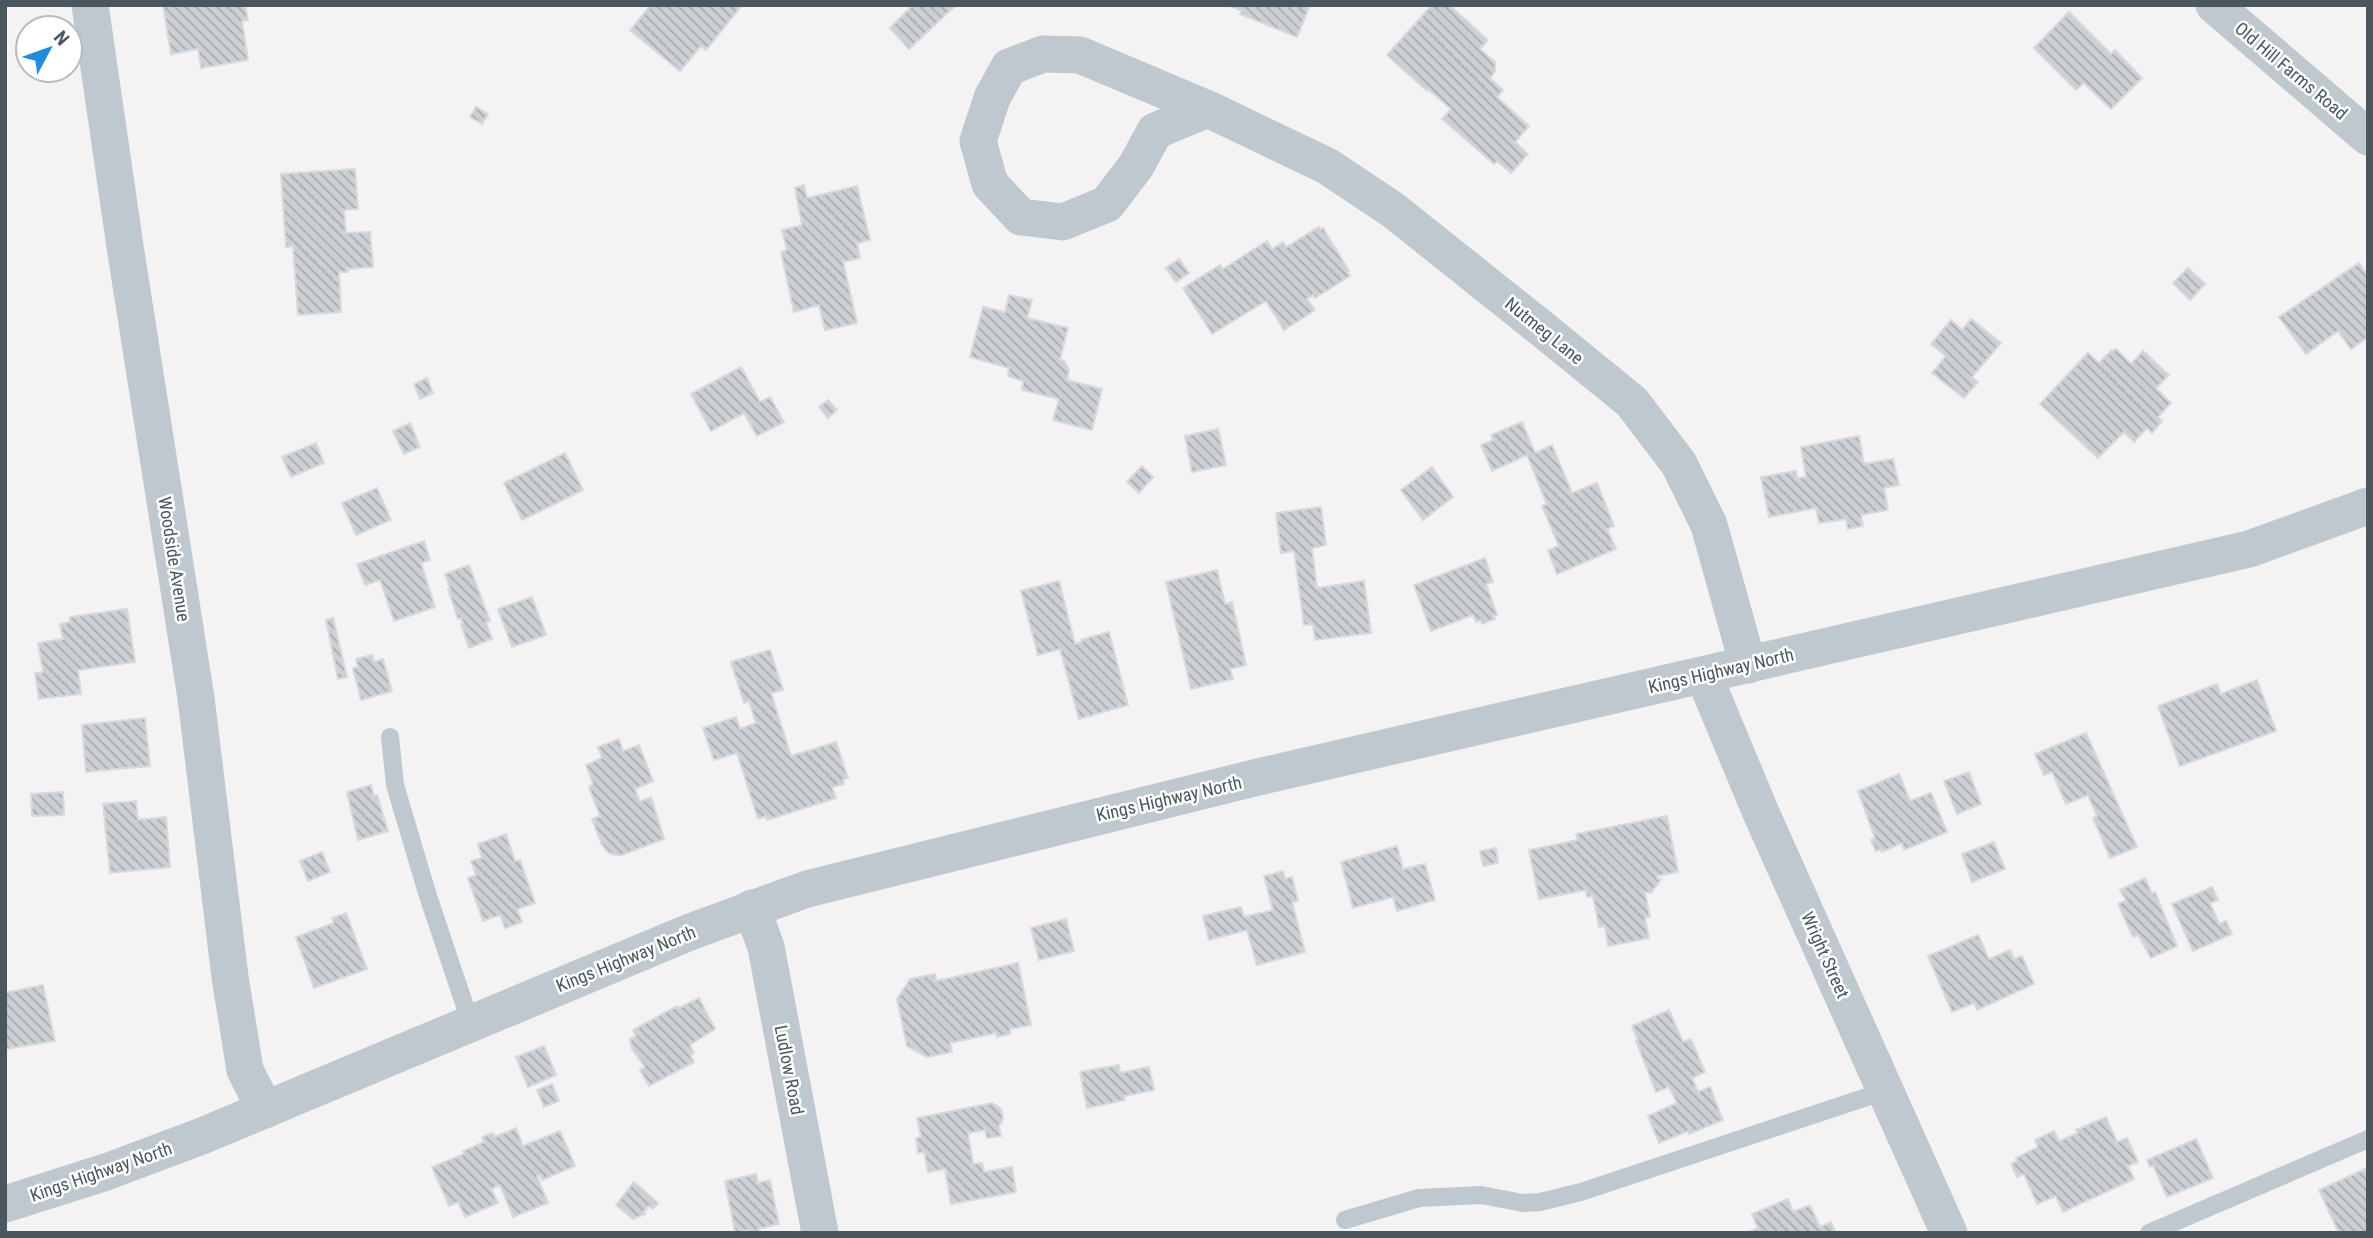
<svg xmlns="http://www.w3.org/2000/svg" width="2373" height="1238" viewBox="0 0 2373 1238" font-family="'Roboto Condensed',sans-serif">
	<defs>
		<pattern id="building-back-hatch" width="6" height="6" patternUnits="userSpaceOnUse" patternTransform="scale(1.75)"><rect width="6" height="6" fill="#ccd0d4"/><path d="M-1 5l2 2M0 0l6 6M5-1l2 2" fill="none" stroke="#a8acaf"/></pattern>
	</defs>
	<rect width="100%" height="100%" fill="#f4f2f2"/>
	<g fill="url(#building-back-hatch)" stroke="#d6d9dd" stroke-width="2">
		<path d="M 163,5 L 245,5 L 248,20 L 242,21 L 248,60 L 201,68 L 198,49 L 171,54 Z"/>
		<path d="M 651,5 L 742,5 L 706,50 L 701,46 L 680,71 L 630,30 Z"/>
		<path d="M 913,5 L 956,5 L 909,49 L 890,28 Z"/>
		<path d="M 1228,5 L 1310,5 L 1297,37 L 1240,14 L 1242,11 Z"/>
		<path d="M 1432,5 L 1449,5 L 1488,40 L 1480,49 L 1495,62 L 1495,71 L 1490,78 L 1503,90 L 1497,97 L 1529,126 L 1515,142 L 1528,154 L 1511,173 L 1497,161 L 1494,164 L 1442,119 L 1451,109 L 1428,89 L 1427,91 L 1387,55 Z"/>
		<path d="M 2069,12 L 2111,54 L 2115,50 L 2142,78 L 2111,109 L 2084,83 L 2076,90 L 2034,48 Z"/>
		<path d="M 476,107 L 488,114 L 482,124 L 470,117 Z"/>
		<path d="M 355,169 L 358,209 L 344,210 L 346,233 L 370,232 L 373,267 L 347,269 L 348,272 L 339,272 L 341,312 L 298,315 L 293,246 L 286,247 L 281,174 Z"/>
		<path d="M 804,185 L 807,198 L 857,186 L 870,240 L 857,243 L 860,258 L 843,262 L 857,323 L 825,330 L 819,305 L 794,312 L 781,252 L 787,250 L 782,230 L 802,225 L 795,188 Z"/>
		<path d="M 1319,227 L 1320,230 L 1323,228 L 1349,271 L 1347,272 L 1350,276 L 1315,298 L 1313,295 L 1307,299 L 1315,310 L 1284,330 L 1266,301 L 1212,334 L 1183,288 L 1220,265 L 1223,269 L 1267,241 L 1272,249 L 1283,242 L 1286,247 Z"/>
		<path d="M 1179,259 L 1189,273 L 1176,282 L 1166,268 Z"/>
		<path d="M 2359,263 L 2365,272 L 2368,270 L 2368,337 L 2351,349 L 2338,331 L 2306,354 L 2279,317 Z"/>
		<path d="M 2188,268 L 2205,284 L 2190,300 L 2173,283 Z"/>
		<path d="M 1009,295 L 1032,300 L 1027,318 L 1068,328 L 1060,360 L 1064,361 L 1069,370 L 1067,380 L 1102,389 L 1092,430 L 1053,420 L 1059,399 L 1022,390 L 1023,381 L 1008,376 L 1009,368 L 970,357 L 983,307 L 1005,312 Z"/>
		<path d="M 1971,319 L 2001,343 L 1972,377 L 1978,382 L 1964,398 L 1932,373 L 1946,356 L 1931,344 L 1951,320 L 1962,330 Z"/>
		<path d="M 2116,349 L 2131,364 L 2143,351 L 2169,375 L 2156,388 L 2171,403 L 2158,417 L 2162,421 L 2152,433 L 2147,428 L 2134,442 L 2124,432 L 2098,458 L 2040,404 L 2088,353 L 2099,363 L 2112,350 L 2114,351 Z"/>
		<path d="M 741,367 L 760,402 L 770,397 L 784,422 L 757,436 L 744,413 L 711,431 L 691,394 Z"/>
		<path d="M 427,378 L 433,393 L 420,399 L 414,384 Z"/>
		<path d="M 828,400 L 837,410 L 828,418 L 819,407 Z"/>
		<path d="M 1522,422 L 1535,453 L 1552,445 L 1572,493 L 1597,483 L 1614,526 L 1607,529 L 1616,549 L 1557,574 L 1548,550 L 1559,546 L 1542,506 L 1547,504 L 1527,455 L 1492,471 L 1481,445 L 1493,440 L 1491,435 Z"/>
		<path d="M 410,423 L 420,447 L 404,454 L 393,431 Z"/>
		<path d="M 1218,429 L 1226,465 L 1192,472 L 1185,436 Z"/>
		<path d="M 1859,436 L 1864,464 L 1893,459 L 1899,485 L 1884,488 L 1888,510 L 1861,515 L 1863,526 L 1848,529 L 1846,519 L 1819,523 L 1816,508 L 1769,517 L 1761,477 L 1796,471 L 1797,478 L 1806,477 L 1801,447 Z"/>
		<path d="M 316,443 L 324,463 L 291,477 L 282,457 Z"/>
		<path d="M 565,453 L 583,490 L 522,520 L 504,483 Z"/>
		<path d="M 1142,466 L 1153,477 L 1139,493 L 1127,482 Z"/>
		<path d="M 1432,467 L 1453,497 L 1423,520 L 1401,490 Z"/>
		<path d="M 377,488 L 391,520 L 356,535 L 342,503 Z"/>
		<path d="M 1321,507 L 1326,545 L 1312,548 L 1317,588 L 1364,581 L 1371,633 L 1315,640 L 1313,624 L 1304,625 L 1294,551 L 1281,553 L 1276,513 Z"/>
		<path d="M 424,541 L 430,560 L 421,563 L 435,607 L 394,621 L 380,580 L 365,585 L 357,564 Z"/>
		<path d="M 1485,558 L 1493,582 L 1486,584 L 1497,615 L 1493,616 L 1495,619 L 1482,624 L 1481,620 L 1476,622 L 1473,615 L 1431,631 L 1414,585 Z"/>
		<path d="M 469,565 L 490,621 L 486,622 L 492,639 L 469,648 L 461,624 L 463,623 L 461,618 L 458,619 L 448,589 L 450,589 L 445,574 Z"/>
		<path d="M 1217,570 L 1225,604 L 1232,602 L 1246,665 L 1230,669 L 1233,679 L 1191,689 L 1166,582 Z"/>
		<path d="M 1059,581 L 1075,644 L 1082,642 L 1081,640 L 1109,632 L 1128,705 L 1079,719 L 1060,649 L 1038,655 L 1021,591 Z"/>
		<path d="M 532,597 L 546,635 L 512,647 L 498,609 Z"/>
		<path d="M 127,609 L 135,662 L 78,670 L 81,694 L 39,699 L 35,673 L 43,672 L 38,643 L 63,639 L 60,624 L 70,622 L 70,617 Z"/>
		<path d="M 333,618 L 347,677 L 338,679 L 326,620 Z"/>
		<path d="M 770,650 L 783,690 L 771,693 L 791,756 L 836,742 L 848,778 L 843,779 L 844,784 L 832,787 L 836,798 L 767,820 L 766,816 L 758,819 L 737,753 L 714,760 L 703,728 L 736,717 L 740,729 L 756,723 L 749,701 L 744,703 L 731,662 Z"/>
		<path d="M 372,655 L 374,662 L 383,659 L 392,691 L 361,700 L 353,668 L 358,667 L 356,659 Z"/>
		<path d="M 2257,680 L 2276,731 L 2180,766 L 2158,706 L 2217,684 L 2221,694 Z"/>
		<path d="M 145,718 L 150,766 L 86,772 L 82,725 Z"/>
		<path d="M 2086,733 L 2137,847 L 2110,858 L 2093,818 L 2097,816 L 2088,795 L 2066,804 L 2052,772 L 2044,775 L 2035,754 Z"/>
		<path d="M 619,739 L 623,751 L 639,745 L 653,781 L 635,789 L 640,802 L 651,797 L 664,839 L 622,855 L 616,855 L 609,853 L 602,845 L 592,819 L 600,816 L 589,787 L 593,784 L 586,765 L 602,758 L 598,747 Z"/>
		<path d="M 1969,772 L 1981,804 L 1957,814 L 1944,781 Z"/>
		<path d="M 1899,774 L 1910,801 L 1931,793 L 1947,832 L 1904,850 L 1902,843 L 1882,852 L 1881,849 L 1876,851 L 1871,840 L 1875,838 L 1858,791 Z"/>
		<path d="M 371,785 L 374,796 L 377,795 L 388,831 L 358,840 L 347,792 Z"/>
		<path d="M 63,792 L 64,815 L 32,816 L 31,794 Z"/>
		<path d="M 136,801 L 138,820 L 166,817 L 170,867 L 110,873 L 103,804 Z"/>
		<path d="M 1667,816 L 1678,872 L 1657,876 L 1658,879 L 1661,879 L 1651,893 L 1645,892 L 1650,917 L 1645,918 L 1649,938 L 1608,946 L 1605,926 L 1599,927 L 1593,896 L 1587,897 L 1586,890 L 1539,899 L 1529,850 L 1578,840 L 1576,834 Z"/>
		<path d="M 506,834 L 515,861 L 520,860 L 535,903 L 517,909 L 522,922 L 505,928 L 500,915 L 483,921 L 468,878 L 476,875 L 471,861 L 482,858 L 478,844 Z"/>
		<path d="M 1994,842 L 2005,869 L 1972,882 L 1962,854 Z"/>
		<path d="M 1397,846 L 1403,869 L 1425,864 L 1435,900 L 1397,911 L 1393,897 L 1353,908 L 1341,862 Z"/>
		<path d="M 1496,848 L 1498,863 L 1483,866 L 1480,851 Z"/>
		<path d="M 322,852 L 330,872 L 308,881 L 300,861 Z"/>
		<path d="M 1283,871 L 1285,879 L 1292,877 L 1298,901 L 1292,902 L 1305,952 L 1257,965 L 1247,930 L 1209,940 L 1203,916 L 1241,907 L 1244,917 L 1273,910 L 1264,876 Z"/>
		<path d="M 2145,878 L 2152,894 L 2155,892 L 2177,946 L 2151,958 L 2138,935 L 2133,937 L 2118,904 L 2126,900 L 2120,890 Z"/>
		<path d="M 2212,887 L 2218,900 L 2210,903 L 2219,924 L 2226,921 L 2232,934 L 2193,951 L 2172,904 Z"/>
		<path d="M 346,913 L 367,969 L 314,988 L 296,937 L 334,923 L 332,918 Z"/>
		<path d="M 1066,919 L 1074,951 L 1039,960 L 1031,928 Z"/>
		<path d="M 1978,935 L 1989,959 L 2010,950 L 2014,959 L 2022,956 L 2034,984 L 1977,1010 L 1974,1003 L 1952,1012 L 1928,956 Z"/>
		<path d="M 1018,963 L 1031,1025 L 1010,1029 L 1010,1034 L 997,1037 L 996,1033 L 950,1043 L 952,1052 L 927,1057 L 907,1046 L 897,999 L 910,979 L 935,974 L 936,981 Z"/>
		<path d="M 43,985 L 55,1041 L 5,1049 L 5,993 Z"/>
		<path d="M 699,998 L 715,1029 L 690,1045 L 694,1053 L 690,1055 L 694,1062 L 649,1086 L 640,1070 L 645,1067 L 632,1049 L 630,1039 L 636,1036 L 633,1030 L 677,1006 L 679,1008 Z"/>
		<path d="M 1669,1010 L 1683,1042 L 1691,1039 L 1705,1072 L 1692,1078 L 1698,1092 L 1710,1087 L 1723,1120 L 1689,1134 L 1688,1131 L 1659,1143 L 1648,1116 L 1677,1103 L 1669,1087 L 1656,1092 L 1636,1041 L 1638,1041 L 1632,1026 Z"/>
		<path d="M 544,1046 L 556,1075 L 528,1087 L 516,1057 Z"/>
		<path d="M 1119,1065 L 1120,1073 L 1149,1067 L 1154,1090 L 1124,1096 L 1125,1100 L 1087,1108 L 1080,1072 Z"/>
		<path d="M 552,1084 L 559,1101 L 544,1107 L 537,1090 Z"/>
		<path d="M 992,1103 L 1001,1109 L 1003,1119 L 999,1126 L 1001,1136 L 987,1138 L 985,1130 L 968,1133 L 973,1164 L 982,1163 L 984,1172 L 1012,1167 L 1016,1192 L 951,1204 L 945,1169 L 928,1172 L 924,1152 L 918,1153 L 916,1138 L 921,1137 L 917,1118 Z"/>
		<path d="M 2106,1117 L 2117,1142 L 2127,1138 L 2138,1162 L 2128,1166 L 2134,1179 L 2063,1212 L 2056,1196 L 2037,1204 L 2024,1174 L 2017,1177 L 2011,1164 L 2017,1161 L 2016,1158 L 2038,1147 L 2035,1140 L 2054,1131 L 2059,1141 L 2078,1133 L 2076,1130 Z"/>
		<path d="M 516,1128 L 523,1146 L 560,1131 L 575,1166 L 542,1180 L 540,1175 L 537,1176 L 548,1203 L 513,1217 L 500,1185 L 491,1189 L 498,1203 L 465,1217 L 458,1202 L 449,1206 L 432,1167 L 464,1154 L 463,1151 L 484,1142 L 482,1137 L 493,1133 L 495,1137 Z"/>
		<path d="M 2196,1139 L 2213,1178 L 2167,1197 L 2153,1165 L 2150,1167 L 2147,1160 Z"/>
		<path d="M 2365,1169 L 2368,1174 L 2368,1233 L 2339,1233 L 2319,1190 Z"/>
		<path d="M 756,1174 L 758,1183 L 770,1180 L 779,1224 L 758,1229 L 759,1233 L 749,1233 L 749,1230 L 735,1232 L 725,1181 Z"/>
		<path d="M 634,1182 L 658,1203 L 653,1209 L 649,1206 L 643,1213 L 645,1214 L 633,1219 L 616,1205 Z"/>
		<path d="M 1788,1199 L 1793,1212 L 1810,1205 L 1820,1227 L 1831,1222 L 1836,1233 L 1746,1233 L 1758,1228 L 1752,1214 Z"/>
	</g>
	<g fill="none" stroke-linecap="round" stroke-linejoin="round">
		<g stroke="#bec8ce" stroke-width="18">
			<path d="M 390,737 L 395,785 L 428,896 L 471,1024"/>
			<path d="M 1345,1220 L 1419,1198 L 1481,1195 L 1523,1203 L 1540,1202 L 1581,1192 L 1885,1091"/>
			<path d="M 2149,1233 L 2368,1139"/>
		</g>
		<g stroke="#bec8ce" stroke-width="37">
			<path d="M 90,5 L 126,253 L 196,698 L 230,977 L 245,1070 L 265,1110"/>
			<path d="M 2214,5 L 2368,137"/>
			<path d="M 1208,109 L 1155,131 L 1136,166 L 1107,204 L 1063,222 L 1021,217 L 990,184 L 978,141 L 992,98 L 1009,67 L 1043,54 L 1080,55 L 1208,109 L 1327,166 L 1393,210 L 1541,328 L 1632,402 L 1679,464 L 1709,525 L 1748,665"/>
			<path d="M 1704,676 L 1761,813 L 1949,1233"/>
			<path d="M 752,908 L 766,947 L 820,1233"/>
			<path d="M 5,1204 L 106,1172 L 202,1136 L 690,932 L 807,889 L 1258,777 L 2249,549 L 2368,506"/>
		</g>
	</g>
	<g text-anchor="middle" stroke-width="5" stroke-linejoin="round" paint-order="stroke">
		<g font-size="18" fill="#4a575f" stroke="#fff">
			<text transform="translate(2291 71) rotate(40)" y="6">Old Hill Farms Road</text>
			<text transform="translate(1544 331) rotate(39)" y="6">Nutmeg Lane</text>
			<text transform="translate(174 559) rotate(81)" y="6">Woodside Avenue</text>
			<text transform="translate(1721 671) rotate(-13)" y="6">Kings Highway North</text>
			<text transform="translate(1169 799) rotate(-13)" y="6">Kings Highway North</text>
			<text transform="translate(1825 955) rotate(66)" y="6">Wright Street</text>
			<text transform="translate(626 959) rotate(-22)" y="6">Kings Highway North</text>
			<text transform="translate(789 1070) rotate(79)" y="6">Ludlow Road</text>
			<text transform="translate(101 1172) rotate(-19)" y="6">Kings Highway North</text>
		</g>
	</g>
	<rect width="2373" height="1238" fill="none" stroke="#4a575f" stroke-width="14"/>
	<g transform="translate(49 49) rotate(49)"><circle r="33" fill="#ffffff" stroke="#b7bcbf" stroke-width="2"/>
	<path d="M0-5L12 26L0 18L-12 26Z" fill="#208bdf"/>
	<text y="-10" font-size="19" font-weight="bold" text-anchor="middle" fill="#4a575f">N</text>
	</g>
</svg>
